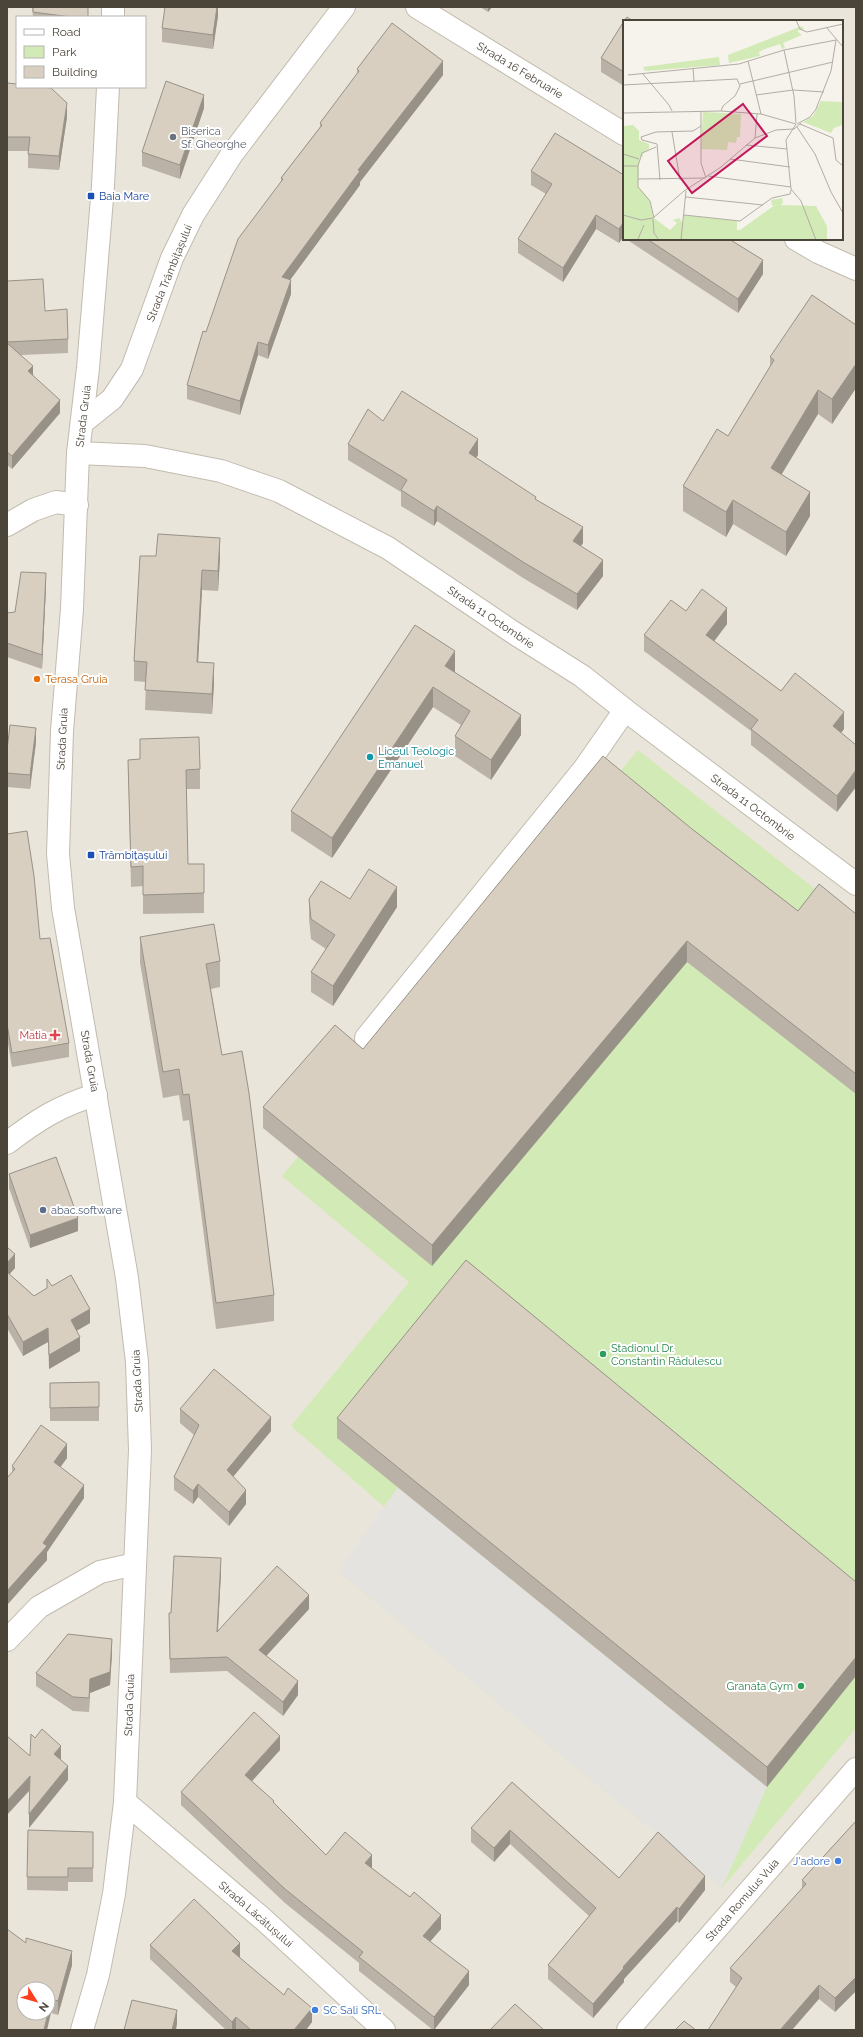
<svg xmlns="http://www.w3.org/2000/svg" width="863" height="2037" viewBox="0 0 863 2037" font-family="Raleway,sans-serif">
	<rect width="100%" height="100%" fill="#f6f3ec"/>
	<path fill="#eae5da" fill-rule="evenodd" d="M 7,7 L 856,7 L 856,2030 L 7,2030 ZM 17,17 L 145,17 L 145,87 L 17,87 ZM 624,21 L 842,21 L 842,239 L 624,239 ZM 24,1989 L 48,1989 L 48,2013 L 24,2013 Z"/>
	<path fill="#d2eab5" d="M 638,750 L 856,921 L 856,1728 L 722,1888 L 338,1571 L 344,1567 L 388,1510 L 291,1426 L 409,1282 L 282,1176 Z"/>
	<path fill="#e5e3e0" d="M 398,1487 L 767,1787 L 722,1888 L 338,1571 Z"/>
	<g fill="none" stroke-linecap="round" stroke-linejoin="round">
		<defs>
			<g id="minor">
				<path d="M 417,7 L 624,134"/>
				<path d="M 113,17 L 113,7"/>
				<path d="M 796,239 L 818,252 L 856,269"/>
				<path d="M 82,423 L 112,399 L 132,369 L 172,258 L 193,215 L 232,154 L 344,7"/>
				<path d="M 78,453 L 145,456 L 221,471 L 279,491 L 388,548 L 514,633 L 582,676 L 625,710 L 856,884"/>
				<path d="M 7,525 L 33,510 L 56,502 L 77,505"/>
				<path d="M 366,1038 L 584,769 L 625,710"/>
				<path d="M 7,1143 C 36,1121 60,1105 96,1095"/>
				<path d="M 7,1640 L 39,1607 L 100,1572 L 135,1564"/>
				<path d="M 125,1802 L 263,1919 L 384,2030"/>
				<path d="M 82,2030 L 98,1975 L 114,1894 L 125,1802 L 140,1450 L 137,1362 L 127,1278 L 63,908 L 58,854 L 62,731 L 72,609 L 78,453 L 88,368 L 103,186 L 108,87"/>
				<path d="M 628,2030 L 856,1769"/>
			</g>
		</defs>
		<use href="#minor" stroke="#c2bbae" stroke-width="24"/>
		<use href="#minor" stroke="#fff" stroke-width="22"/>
	</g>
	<g fill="#bab2a6">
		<path d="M 32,7 L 88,7 L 88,17 L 33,17 Z"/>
		<path d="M 218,7 L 218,16 L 213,49 L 162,42 L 162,28 Z"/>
		<path d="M 480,7 L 492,7 L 488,12 Z"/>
		<path d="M 624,21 L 624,86 L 601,72 L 601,58 Z"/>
		<path d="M 357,69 L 443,75 L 360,182 L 360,185 L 290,280 L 291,294 L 268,359 L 258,355 L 240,415 L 187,399 L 187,385 L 206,332 L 281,181 L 281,178 L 320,127 L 320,123 L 357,75 Z"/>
		<path d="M 7,83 L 67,117 L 59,170 L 28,168 L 28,151 L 7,151 Z"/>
		<path d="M 204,108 L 180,179 L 142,166 L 142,152 Z"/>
		<path d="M 531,171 L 624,175 L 624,238 L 623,237 L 619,243 L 596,229 L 563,282 L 518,253 L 518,239 L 546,194 L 531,185 Z"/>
		<path d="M 626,239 L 729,239 L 763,274 L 738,313 Z"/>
		<path d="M 7,281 L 45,311 L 68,339 L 68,353 L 21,355 L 33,376 L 60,413 L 12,469 L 7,465 Z"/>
		<path d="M 856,325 L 856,388 L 832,424 L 818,414 L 781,474 L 810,516 L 786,556 L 733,524 L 726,537 L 683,511 L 683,486 L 728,436 L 770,367 L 770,357 Z"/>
		<path d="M 383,421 L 478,455 L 476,458 L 536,499 L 583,543 L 581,546 L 603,576 L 577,610 L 523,578 L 437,521 L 434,526 L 401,506 L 401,492 L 348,460 L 348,444 Z"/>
		<path d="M 156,556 L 220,557 L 218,591 L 202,590 L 198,662 L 214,683 L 212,714 L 145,710 L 146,682 L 134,681 L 134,661 Z"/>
		<path d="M 46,587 L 42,669 L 7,657 L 7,613 L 15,612 Z"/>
		<path d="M 686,611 L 727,624 L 714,641 L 781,691 L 844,729 L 841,733 L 837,812 L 751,745 L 751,731 L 644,651 L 644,635 Z"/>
		<path d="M 415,625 L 455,671 L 455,672 L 521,735 L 491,780 L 455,756 L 455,736 L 461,725 L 433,707 L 332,858 L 291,831 L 291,811 Z"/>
		<path d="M 36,742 L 30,789 L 7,787 L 7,750 Z"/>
		<path d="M 128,760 L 200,769 L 200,789 L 186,789 L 188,864 L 204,893 L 204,913 L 143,914 L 143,886 L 131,887 Z"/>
		<path d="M 692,829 L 798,911 L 856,914 L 856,1094 L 687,962 L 432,1266 L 263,1128 L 263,1107 L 363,1049 Z"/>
		<path d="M 7,834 L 40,939 L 69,1043 L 69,1057 L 12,1067 L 7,1038 Z"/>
		<path d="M 309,899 L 350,899 L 397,907 L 333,1006 L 311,992 L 311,972 L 326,949 L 311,939 L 309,919 Z"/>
		<path d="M 140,937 L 220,961 L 220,987 L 211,989 L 222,1055 L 274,1295 L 274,1321 L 216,1329 L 189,1120 L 183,1121 L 179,1095 L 163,1098 L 140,963 Z"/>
		<path d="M 9,1174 L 78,1231 L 30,1248 L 9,1188 Z"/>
		<path d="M 7,1247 L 15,1268 L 9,1274 L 34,1296 L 52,1286 L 90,1323 L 76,1331 L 80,1351 L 49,1369 L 48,1342 L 23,1356 L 7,1328 Z"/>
		<path d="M 99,1382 L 99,1421 L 50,1421 L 50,1383 Z"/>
		<path d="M 180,1409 L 271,1431 L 233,1477 L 246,1504 L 229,1526 L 198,1497 L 193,1504 L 174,1490 L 174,1477 L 194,1435 L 180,1423 Z"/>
		<path d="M 337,1418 L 856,1582 L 767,1787 L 337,1438 Z"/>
		<path d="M 67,1458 L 60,1467 L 84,1498 L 47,1552 L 47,1560 L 7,1605 L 7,1478 L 12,1473 L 12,1466 Z"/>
		<path d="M 221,1572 L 218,1632 L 309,1609 L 266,1656 L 298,1695 L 283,1716 L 227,1671 L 170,1673 L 169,1613 L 171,1613 Z"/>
		<path d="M 112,1653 L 110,1685 L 90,1693 L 89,1712 L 73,1711 L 36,1686 L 36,1673 Z"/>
		<path d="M 280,1750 L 251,1781 L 326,1855 L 372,1868 L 441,1929 L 430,1941 L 469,1985 L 434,2030 L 433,2030 L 359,1971 L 359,1963 L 285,1903 L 181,1805 L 181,1792 Z"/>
		<path d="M 512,1782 L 619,1878 L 705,1890 L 679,1923 L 677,1921 L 624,1979 L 624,1982 L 593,2018 L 548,1979 L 548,1965 L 589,1916 L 510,1844 L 494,1862 L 471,1842 L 471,1828 Z"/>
		<path d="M 856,1821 L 856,1991 L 835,2012 L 819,1999 L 736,1987 L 730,1982 L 730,1968 L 802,1889 L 802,1880 Z"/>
		<path d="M 93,1832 L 93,1882 L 68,1882 L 68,1891 L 27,1890 L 27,1877 Z"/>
		<path d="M 26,1943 L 72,1965 L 58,2015 L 51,2013 Z"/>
		<path d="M 150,1945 L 240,1957 L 240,1958 L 312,2022 L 306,2030 L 226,2030 L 150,1959 Z"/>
	</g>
	<g fill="#979187">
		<path d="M 217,7 L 218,7 L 218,16 L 213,49 L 213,35 Z"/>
		<path d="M 488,7 L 492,7 L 488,12 Z"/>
		<path d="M 443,61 L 443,75 L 360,182 L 360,185 L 282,291 L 282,277 L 358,170 Z"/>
		<path d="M 204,95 L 204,108 L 180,179 L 180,165 Z"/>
		<path d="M 67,103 L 67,117 L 59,170 L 59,156 Z"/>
		<path d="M 596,215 L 596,229 L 563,282 L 563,268 Z"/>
		<path d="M 623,223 L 623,237 L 619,243 L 619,229 Z"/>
		<path d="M 763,260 L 763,274 L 738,313 L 738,299 Z"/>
		<path d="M 291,280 L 291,294 L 268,359 L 268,345 Z"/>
		<path d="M 258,342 L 258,355 L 240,415 L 240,401 Z"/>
		<path d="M 856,364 L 856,388 L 832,424 L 832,399 Z"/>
		<path d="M 33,366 L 33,380 L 28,371 Z"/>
		<path d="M 818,390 L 818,414 L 771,492 L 771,468 Z"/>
		<path d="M 60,400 L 60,413 L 12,469 L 12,456 Z"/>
		<path d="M 478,439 L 478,455 L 469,469 L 469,453 Z"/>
		<path d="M 810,492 L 810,516 L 786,556 L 786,532 Z"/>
		<path d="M 733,500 L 733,524 L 726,537 L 726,512 Z"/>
		<path d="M 437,506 L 437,521 L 434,526 L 434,511 Z"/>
		<path d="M 583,527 L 583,543 L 573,556 L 573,541 Z"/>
		<path d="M 220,538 L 220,557 L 218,591 L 218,571 Z"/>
		<path d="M 603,560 L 603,576 L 577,610 L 577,594 Z"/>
		<path d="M 202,570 L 202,590 L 197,682 L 197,662 Z"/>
		<path d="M 46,573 L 46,587 L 42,669 L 42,655 Z"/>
		<path d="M 727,608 L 727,624 L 706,652 L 706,635 Z"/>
		<path d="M 455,651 L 455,671 L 445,685 L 445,666 Z"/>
		<path d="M 214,663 L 214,683 L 212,714 L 212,694 Z"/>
		<path d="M 433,687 L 433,707 L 332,858 L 332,838 Z"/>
		<path d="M 844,712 L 844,729 L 833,743 L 833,726 Z"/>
		<path d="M 521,715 L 521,735 L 491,780 L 491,760 Z"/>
		<path d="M 36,728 L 36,742 L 30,789 L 30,775 Z"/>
		<path d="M 856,770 L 856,787 L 837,812 L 837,796 Z"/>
		<path d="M 397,887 L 397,907 L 333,1006 L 333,986 Z"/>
		<path d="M 687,941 L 687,962 L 432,1266 L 432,1245 Z"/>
		<path d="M 78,1218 L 78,1231 L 30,1248 L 30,1235 Z"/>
		<path d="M 15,1254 L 15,1268 L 7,1277 L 7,1263 Z"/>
		<path d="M 90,1309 L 90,1323 L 71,1334 L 71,1320 Z"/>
		<path d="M 48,1328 L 48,1342 L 23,1356 L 23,1342 Z"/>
		<path d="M 80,1337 L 80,1351 L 49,1369 L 49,1355 Z"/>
		<path d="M 271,1417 L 271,1431 L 227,1484 L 227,1470 Z"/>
		<path d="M 67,1444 L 67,1458 L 54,1476 L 54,1462 Z"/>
		<path d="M 198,1484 L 198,1497 L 193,1504 L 193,1491 Z"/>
		<path d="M 84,1485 L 84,1498 L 47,1552 L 47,1560 L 7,1605 L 7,1591 L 43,1543 Z"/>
		<path d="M 246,1490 L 246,1504 L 229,1526 L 229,1512 Z"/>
		<path d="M 221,1558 L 221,1572 L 217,1646 L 217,1632 Z"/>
		<path d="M 309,1595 L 309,1609 L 259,1664 L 259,1650 Z"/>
		<path d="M 112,1639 L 112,1653 L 110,1685 L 90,1693 L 89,1712 L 90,1679 Z"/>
		<path d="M 856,1657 L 856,1676 L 767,1787 L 767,1767 Z"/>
		<path d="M 298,1681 L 298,1695 L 283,1716 L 283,1702 Z"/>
		<path d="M 280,1736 L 280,1750 L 245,1789 L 245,1775 Z"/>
		<path d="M 61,1746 L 61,1759 L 54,1768 L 54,1754 Z"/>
		<path d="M 68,1766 L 68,1780 L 29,1828 L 29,1814 Z"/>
		<path d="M 30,1776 L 30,1790 L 7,1815 L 7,1801 Z"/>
		<path d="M 510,1830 L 510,1844 L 494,1862 L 494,1848 Z"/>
		<path d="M 372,1855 L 372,1869 L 365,1863 Z"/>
		<path d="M 705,1876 L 705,1890 L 679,1923 L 679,1909 Z"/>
		<path d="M 677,1907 L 677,1921 L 624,1979 L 624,1982 L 593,2018 L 593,2004 L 623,1967 Z"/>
		<path d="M 441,1915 L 441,1929 L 423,1950 L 423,1936 Z"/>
		<path d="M 240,1943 L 240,1957 L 232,1965 L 232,1951 Z"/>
		<path d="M 72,1951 L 72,1965 L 58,2015 L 58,2001 Z"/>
		<path d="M 469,1971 L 469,1985 L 434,2030 L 434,2017 Z"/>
		<path d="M 856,1977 L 856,1991 L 835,2012 L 835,1998 Z"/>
		<path d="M 819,1985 L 819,1999 L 792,2030 L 780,2030 Z"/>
		<path d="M 51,1999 L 51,2013 L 47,2030 L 44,2030 Z"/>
		<path d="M 312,2008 L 312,2022 L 306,2030 L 294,2030 Z"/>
		<path d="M 177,2010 L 177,2024 L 176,2030 L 172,2030 Z"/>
		<path d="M 236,2017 L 236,2030 L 232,2030 L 232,2022 Z"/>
	</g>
	<g fill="#d8cfc1" stroke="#979187">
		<path d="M 33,7 L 88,7 L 88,17 L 71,17 L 33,12 Z"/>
		<path d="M 165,7 L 217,7 L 213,35 L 162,28 Z"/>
		<path d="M 627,17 L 633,21 L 624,21 Z"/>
		<path d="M 624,21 L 624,72 L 601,58 Z"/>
		<path d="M 392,23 L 443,61 L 358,170 L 360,171 L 282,277 L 291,280 L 268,345 L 258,342 L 240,401 L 187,385 L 203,331 L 206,332 L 238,239 L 283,179 L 281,178 L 322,125 L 320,123 L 359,71 L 357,69 Z"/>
		<path d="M 166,81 L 204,95 L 180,165 L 142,152 Z"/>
		<path d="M 7,83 L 17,84 L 17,87 L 41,87 L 51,88 L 67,103 L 59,156 L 28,154 L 30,137 L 7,137 Z"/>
		<path d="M 555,133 L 624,175 L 624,224 L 623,223 L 619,229 L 596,215 L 563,268 L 518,239 L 552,184 L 531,171 Z"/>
		<path d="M 647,239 L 729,239 L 763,260 L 738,299 Z"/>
		<path d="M 43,279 L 45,311 L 67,309 L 68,339 L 7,342 L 7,281 Z"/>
		<path d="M 812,295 L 856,325 L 856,364 L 832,399 L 818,390 L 771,468 L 810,492 L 786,532 L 733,500 L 726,512 L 683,486 L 717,429 L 728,436 L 774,360 L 770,357 Z"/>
		<path d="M 7,343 L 33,366 L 28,371 L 60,400 L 12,456 L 7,452 Z"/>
		<path d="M 402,391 L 478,439 L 469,453 L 536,497 L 535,499 L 583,527 L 573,541 L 603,560 L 577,594 L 523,562 L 437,506 L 434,511 L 401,490 L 407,480 L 348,444 L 368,409 L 383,421 Z"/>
		<path d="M 158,534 L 220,538 L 218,571 L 202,570 L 197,662 L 214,663 L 212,694 L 145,690 L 147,662 L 134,661 L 140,556 L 156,556 Z"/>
		<path d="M 21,572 L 46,573 L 42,655 L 7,643 L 7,613 L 15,612 Z"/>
		<path d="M 702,589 L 727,608 L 706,635 L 781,691 L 795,673 L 844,712 L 833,726 L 856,745 L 856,770 L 837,796 L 751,729 L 758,720 L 644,635 L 671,600 L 686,611 Z"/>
		<path d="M 415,625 L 455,651 L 445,666 L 521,715 L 491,760 L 455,736 L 470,711 L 433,687 L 332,838 L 291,811 Z"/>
		<path d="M 10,725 L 36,728 L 30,775 L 7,773 L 7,750 Z"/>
		<path d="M 199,737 L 200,769 L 186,770 L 188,864 L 204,864 L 204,893 L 143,895 L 143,866 L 131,867 L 128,760 L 140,759 L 140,739 Z"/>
		<path d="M 603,756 L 692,829 L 798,911 L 819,884 L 856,914 L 856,1074 L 687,941 L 432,1245 L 263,1107 L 335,1025 L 363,1049 Z"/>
		<path d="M 27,831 L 34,876 L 40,939 L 50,938 L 69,1043 L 12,1053 L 7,1024 L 7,834 Z"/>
		<path d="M 369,869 L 397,887 L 333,986 L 311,972 L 335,935 L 311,919 L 309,899 L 321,881 L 350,899 Z"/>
		<path d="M 214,924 L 220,961 L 206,964 L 222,1055 L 242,1051 L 249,1093 L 274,1295 L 216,1303 L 189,1094 L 183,1095 L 179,1069 L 163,1072 L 140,937 Z"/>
		<path d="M 56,1157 L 78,1218 L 30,1235 L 9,1174 Z"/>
		<path d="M 7,1247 L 15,1254 L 7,1263 Z"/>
		<path d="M 466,1260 L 856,1582 L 856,1657 L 767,1767 L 337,1418 Z"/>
		<path d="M 7,1272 L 34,1296 L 47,1288 L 47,1279 L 52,1286 L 71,1275 L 90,1309 L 71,1320 L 80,1337 L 49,1355 L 48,1328 L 23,1342 L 7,1314 Z"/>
		<path d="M 214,1369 L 271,1417 L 227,1470 L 246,1490 L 229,1512 L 198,1484 L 193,1491 L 174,1477 L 199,1425 L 180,1409 Z"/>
		<path d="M 99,1382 L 99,1407 L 50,1408 L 50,1383 Z"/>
		<path d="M 41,1425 L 67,1444 L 54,1462 L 84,1485 L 43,1543 L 47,1546 L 7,1591 L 7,1478 L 15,1469 L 12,1466 Z"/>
		<path d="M 174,1556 L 221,1558 L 217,1632 L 277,1566 L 309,1595 L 259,1650 L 298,1681 L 283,1702 L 227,1657 L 170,1659 L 169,1613 L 171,1613 Z"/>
		<path d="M 68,1634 L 112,1639 L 110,1672 L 90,1679 L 89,1698 L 73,1697 L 36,1673 Z"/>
		<path d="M 254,1712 L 280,1736 L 245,1775 L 274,1801 L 273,1802 L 326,1855 L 345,1832 L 372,1855 L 365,1863 L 410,1897 L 414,1892 L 441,1915 L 423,1936 L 469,1971 L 434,2017 L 359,1957 L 363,1952 L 285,1889 L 181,1792 Z"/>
		<path d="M 42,1729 L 61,1746 L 54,1754 L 68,1766 L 29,1814 L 30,1776 L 7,1801 L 7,1736 L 30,1756 L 31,1734 L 35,1738 Z"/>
		<path d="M 512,1782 L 619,1878 L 658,1832 L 705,1876 L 679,1909 L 677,1907 L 623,1967 L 624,1968 L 593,2004 L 548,1965 L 596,1908 L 510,1830 L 494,1848 L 471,1828 Z"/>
		<path d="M 856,1821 L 856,1977 L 835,1998 L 819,1985 L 780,2030 L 708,2030 L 742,1978 L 730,1968 L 806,1884 L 802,1880 Z"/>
		<path d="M 28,1830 L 93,1832 L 93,1868 L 68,1868 L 68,1877 L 27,1877 Z"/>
		<path d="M 194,1899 L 240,1943 L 232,1951 L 284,1995 L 288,1988 L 312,2008 L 294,2030 L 251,2030 L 236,2017 L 232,2022 L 150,1945 Z"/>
		<path d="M 7,1929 L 26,1943 L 26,1938 L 72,1951 L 58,2001 L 51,1999 L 48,2012 L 48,1989 L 24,1989 L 24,2013 L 48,2013 L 44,2030 L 7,2030 Z"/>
		<path d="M 132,2000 L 177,2010 L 172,2030 L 124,2030 Z"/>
		<path d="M 515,2004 L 544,2030 L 490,2030 Z"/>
		<path d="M 684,2021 L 696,2030 L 675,2030 Z"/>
	</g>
	<circle fill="#6b7280" stroke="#fff" stroke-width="1.5" cx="173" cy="137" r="4"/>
	<g fill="#1a4fb4" stroke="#fff" stroke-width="1.5">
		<rect x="87" y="192" width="8" height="8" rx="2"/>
		<rect x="87" y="851" width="8" height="8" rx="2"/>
	</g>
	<circle fill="#e8710a" stroke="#fff" stroke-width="1.5" cx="37" cy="679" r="4"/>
	<circle fill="#0f9aa8" stroke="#fff" stroke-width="1.5" cx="370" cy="757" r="4"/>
	<path fill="#e0444e" stroke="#fff" stroke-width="1.5" d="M53 1029h4v4h4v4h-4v4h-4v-4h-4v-4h4z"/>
	<circle fill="#5c6f8a" stroke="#fff" stroke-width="1.5" cx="43" cy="1210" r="4"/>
	<g fill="#2e9e5b" stroke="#fff" stroke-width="1.5">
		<circle cx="603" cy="1354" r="4"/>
		<circle cx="801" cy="1686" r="4"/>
	</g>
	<g fill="#3f7fe0" stroke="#fff" stroke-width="1.5">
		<circle cx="838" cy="1861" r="4"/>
		<circle cx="315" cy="2010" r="4"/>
	</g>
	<g text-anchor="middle" stroke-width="4" stroke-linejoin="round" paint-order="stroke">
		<g font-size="11" fill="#4b4439" stroke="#fff">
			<text transform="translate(520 70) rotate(31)" y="4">Strada 16 Februarie</text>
			<text transform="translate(169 273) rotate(-68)" y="4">Strada Trâmbițașului</text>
			<text transform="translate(83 416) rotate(-83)" y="4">Strada Gruia</text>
			<text transform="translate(491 617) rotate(34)" y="4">Strada 11 Octombrie</text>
			<text transform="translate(62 739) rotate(-87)" y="4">Strada Gruia</text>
			<text transform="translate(753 807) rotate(37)" y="4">Strada 11 Octombrie</text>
			<text transform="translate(90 1061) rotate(80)" y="4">Strada Gruia</text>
			<text transform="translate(137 1381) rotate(-93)" y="4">Strada Gruia</text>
			<text transform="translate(129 1705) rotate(-88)" y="4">Strada Gruia</text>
			<text transform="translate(742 1900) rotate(-49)" y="4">Strada Romulus Vuia</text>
			<text transform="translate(256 1914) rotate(41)" y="4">Strada Lăcătușului</text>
		</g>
		<g font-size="11" fill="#5b616d" stroke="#fff" text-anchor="start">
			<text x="181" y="135">Biserica<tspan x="181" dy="13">Sf. Gheorghe</tspan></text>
		</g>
		<g font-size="11" fill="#164399" stroke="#fff" text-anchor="start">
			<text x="99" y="200">Baia Mare</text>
			<text x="99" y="859">Trâmbițașului</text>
		</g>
		<g font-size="11" fill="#c56008" stroke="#fff" text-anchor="start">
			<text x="45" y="683">Terasa Gruia</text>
		</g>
		<g font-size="11" fill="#0d838f" stroke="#fff" text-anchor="start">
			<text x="378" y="755">Liceul Teologic<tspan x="378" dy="13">Emanuel</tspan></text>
		</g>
		<g font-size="11" fill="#be3a42" stroke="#fff" text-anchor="end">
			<text x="47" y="1039">Matia</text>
		</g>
		<g font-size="11" fill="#4e5e75" stroke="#fff" text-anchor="start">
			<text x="51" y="1214">abac.software</text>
		</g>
		<g font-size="11" fill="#27864d" stroke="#fff" text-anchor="start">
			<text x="611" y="1352">Stadionul Dr.<tspan x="611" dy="13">Constantin Rădulescu</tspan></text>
			<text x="793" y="1690" text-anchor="end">Granata Gym</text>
		</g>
		<g font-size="11" fill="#366cbe" stroke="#fff" text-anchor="end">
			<text x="830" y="1865">J'adore</text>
			<text x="323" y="2014" text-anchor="start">SC Sali SRL</text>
		</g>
	</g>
	<g transform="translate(623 20)">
		<rect width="220" height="220" fill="#f6f3ec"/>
		<path d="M 179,6 L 181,9 L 174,11 L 179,15 L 160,23 L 162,28 L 159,29 L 157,24 L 142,29 L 136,32 L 137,36 L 106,43 L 105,35 ZM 96,37 L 97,45 L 22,51 L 20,47 ZM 198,81 L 220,82 L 219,105 L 211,108 L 208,113 L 180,102 L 190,96 ZM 80,92 L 118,94 L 117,117 L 114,117 L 113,123 L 105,122 L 104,130 L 78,129 ZM 10,105 L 16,111 L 16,120 L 26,124 L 26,129 L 19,134 L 21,137 L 18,136 L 16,139 L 15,166 L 26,179 L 31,198 L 47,210 L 54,203 L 50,200 L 56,198 L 60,203 L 61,195 L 114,201 L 114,210 L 117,210 L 152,185 L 149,186 L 148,180 L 159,178 L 160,183 L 157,185 L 193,186 L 204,206 L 204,220 L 0,220 L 0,106 Z" fill="#d2eab5"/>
		<path fill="none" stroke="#b2ada4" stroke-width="1" d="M 173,0 L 177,9 L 184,12 L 220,4M 204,8 L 220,27M 161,30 L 171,76 L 173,103M 125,41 L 138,94M 70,48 L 71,61M 19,53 L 46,85 L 49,91M 5,55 L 116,44 L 161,30 L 213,20 L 208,51 L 193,89 L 187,97 L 174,104M 117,64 L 210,42M 0,65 L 114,59 L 117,66 L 112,76 L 100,86 L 98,91M 133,75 L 170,70 L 201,72M 78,91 L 78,143 L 83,158M 0,93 L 98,91 L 138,94 L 173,104M 173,104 L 163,120 L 168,169 L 178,181 L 193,220M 177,104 L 210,118 L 213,140 L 220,146M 174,107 L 192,134 L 208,172 L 220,193M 49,112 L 57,160M 132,118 L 134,94M 123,125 L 164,129M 0,134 L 16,139M 107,139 L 167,147M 0,146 L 15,146M 85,156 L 168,167M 15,159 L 82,158M 37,160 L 34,124 L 19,120 L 18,117 L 33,112 L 70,111 L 78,106M 63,177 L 140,185M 0,195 L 18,200 L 30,198 L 61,171 L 98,147 L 132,118 L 153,110 L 171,109 L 178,103M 61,195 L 117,201 L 149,178 L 167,174 L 168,170M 31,198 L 27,181 L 15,167 L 15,146 L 19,133 L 33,127M 30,199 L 31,213 L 36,220M 15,219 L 21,205M 58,220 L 63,171"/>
		<path fill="#c2185b" fill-opacity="0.15" stroke="#c2185b" stroke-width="2" d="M 120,84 L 144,116 L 69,173 L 45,141 Z"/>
		<rect width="220" height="220" fill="none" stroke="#4b4439" stroke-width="2"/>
	</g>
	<rect width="863" height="2037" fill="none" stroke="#4b4439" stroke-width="16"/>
	<rect x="16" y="16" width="130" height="72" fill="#ffffff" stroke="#b7b4b0"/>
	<rect x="24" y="29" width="20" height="6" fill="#ffffff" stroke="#b7b4b0"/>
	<text x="52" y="36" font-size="12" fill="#4b4439">Road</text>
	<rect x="24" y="46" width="20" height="12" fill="#d2eab5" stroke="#b7b4b0"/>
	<text x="52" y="56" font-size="12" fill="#4b4439">Park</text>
	<rect x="24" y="66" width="20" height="12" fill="#d8cfc1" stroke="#b7b4b0"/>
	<text x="52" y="76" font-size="12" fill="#4b4439">Building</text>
	<g transform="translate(36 2001) rotate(127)"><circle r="19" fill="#ffffff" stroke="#b7b4b0"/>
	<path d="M0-3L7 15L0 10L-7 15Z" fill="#fc3f1d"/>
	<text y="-6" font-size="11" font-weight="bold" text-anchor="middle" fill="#4b4439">N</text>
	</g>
</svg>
